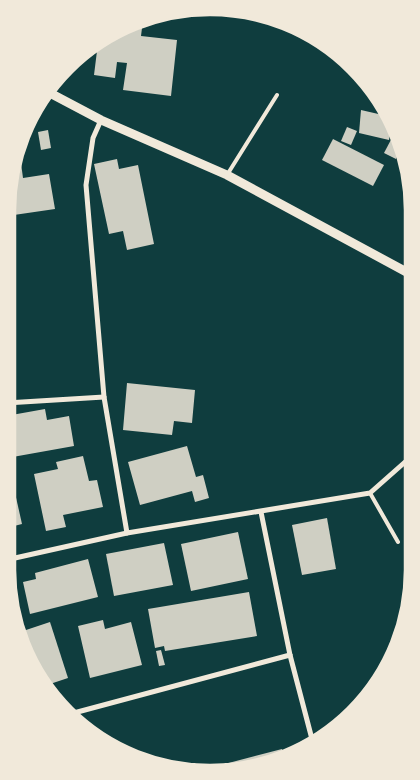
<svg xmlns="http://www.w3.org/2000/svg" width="420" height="780" viewBox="0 0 420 780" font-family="'Space Grotesk',sans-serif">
	<rect width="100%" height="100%" fill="#0f3d3e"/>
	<g fill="#cfcfc3">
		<path d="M 143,20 L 141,36 L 177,40 L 171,96 L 123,90 L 127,63 L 117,62 L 115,78 L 94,75 L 98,43 Z"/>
		<path d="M 361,110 L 387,116 L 391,128 L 389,140 L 359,133 Z"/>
		<path d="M 347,127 L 357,131 L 351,145 L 341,141 Z"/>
		<path d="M 48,130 L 51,148 L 41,150 L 38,132 Z"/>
		<path d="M 394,134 L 400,151 L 396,159 L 384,153 Z"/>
		<path d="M 333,139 L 384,165 L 373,186 L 322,160 Z"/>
		<path d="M 117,159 L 119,169 L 138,165 L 154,244 L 127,250 L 123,231 L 109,234 L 94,164 Z"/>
		<path d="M 21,163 L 23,178 L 49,174 L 55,209 L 7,216 L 7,197 L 17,164 Z"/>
		<path d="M 127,383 L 195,390 L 192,423 L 174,421 L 172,435 L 123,430 Z"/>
		<path d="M 45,409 L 47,420 L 69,416 L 74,446 L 7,458 L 6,416 Z"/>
		<path d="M 187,446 L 196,477 L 203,475 L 209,498 L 195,502 L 192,491 L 140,505 L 128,462 Z"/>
		<path d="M 83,456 L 89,481 L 97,480 L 103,507 L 63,515 L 66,527 L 46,531 L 34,474 L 58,469 L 56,462 Z"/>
		<path d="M 11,475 L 22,524 L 6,528 L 6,476 Z"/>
		<path d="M 327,518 L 336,569 L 302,575 L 292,525 Z"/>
		<path d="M 238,532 L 248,579 L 191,591 L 181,544 Z"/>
		<path d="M 164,543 L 173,585 L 114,596 L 106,554 Z"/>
		<path d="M 88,559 L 98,597 L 30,614 L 23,582 L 36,579 L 35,573 Z"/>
		<path d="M 249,592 L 257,636 L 165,651 L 164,646 L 155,648 L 148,609 Z"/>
		<path d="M 103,620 L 105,629 L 131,622 L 142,665 L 90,678 L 78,626 Z"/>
		<path d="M 50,622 L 68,678 L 44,686 L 17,633 Z"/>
		<path d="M 161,650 L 165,665 L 159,666 L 156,651 Z"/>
		<path d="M 282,749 L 285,759 L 224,773 L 198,771 Z"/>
	</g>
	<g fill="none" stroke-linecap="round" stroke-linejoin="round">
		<g stroke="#f1e9da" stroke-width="4">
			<path d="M 227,175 L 277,95"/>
			<path d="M 370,493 L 398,542"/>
		</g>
		<g stroke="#f1e9da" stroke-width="5">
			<path d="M 101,120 L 93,138 L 86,185 L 104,397 L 127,533"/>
			<path d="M 6,403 L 104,397"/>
			<path d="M 261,512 L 290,655 L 313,743"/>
			<path d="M 6,560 L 127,533 L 370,493 L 413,455"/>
			<path d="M 70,714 L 290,655"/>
		</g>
		<path stroke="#f1e9da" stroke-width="9" d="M 48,92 L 101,120 L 227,175 L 412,275"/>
	</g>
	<path d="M0 0H420V780H0ZM210 15H210A195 195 0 0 1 405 210V570A195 195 0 0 1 210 765H210A195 195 0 0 1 15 570V210A195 195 0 0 1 210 15Z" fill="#f1e9da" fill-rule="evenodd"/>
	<path fill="none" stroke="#f1e9da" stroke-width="2.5" d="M210 15H210A195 195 0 0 1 405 210V570A195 195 0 0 1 210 765H210A195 195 0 0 1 15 570V210A195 195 0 0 1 210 15Z"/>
</svg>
